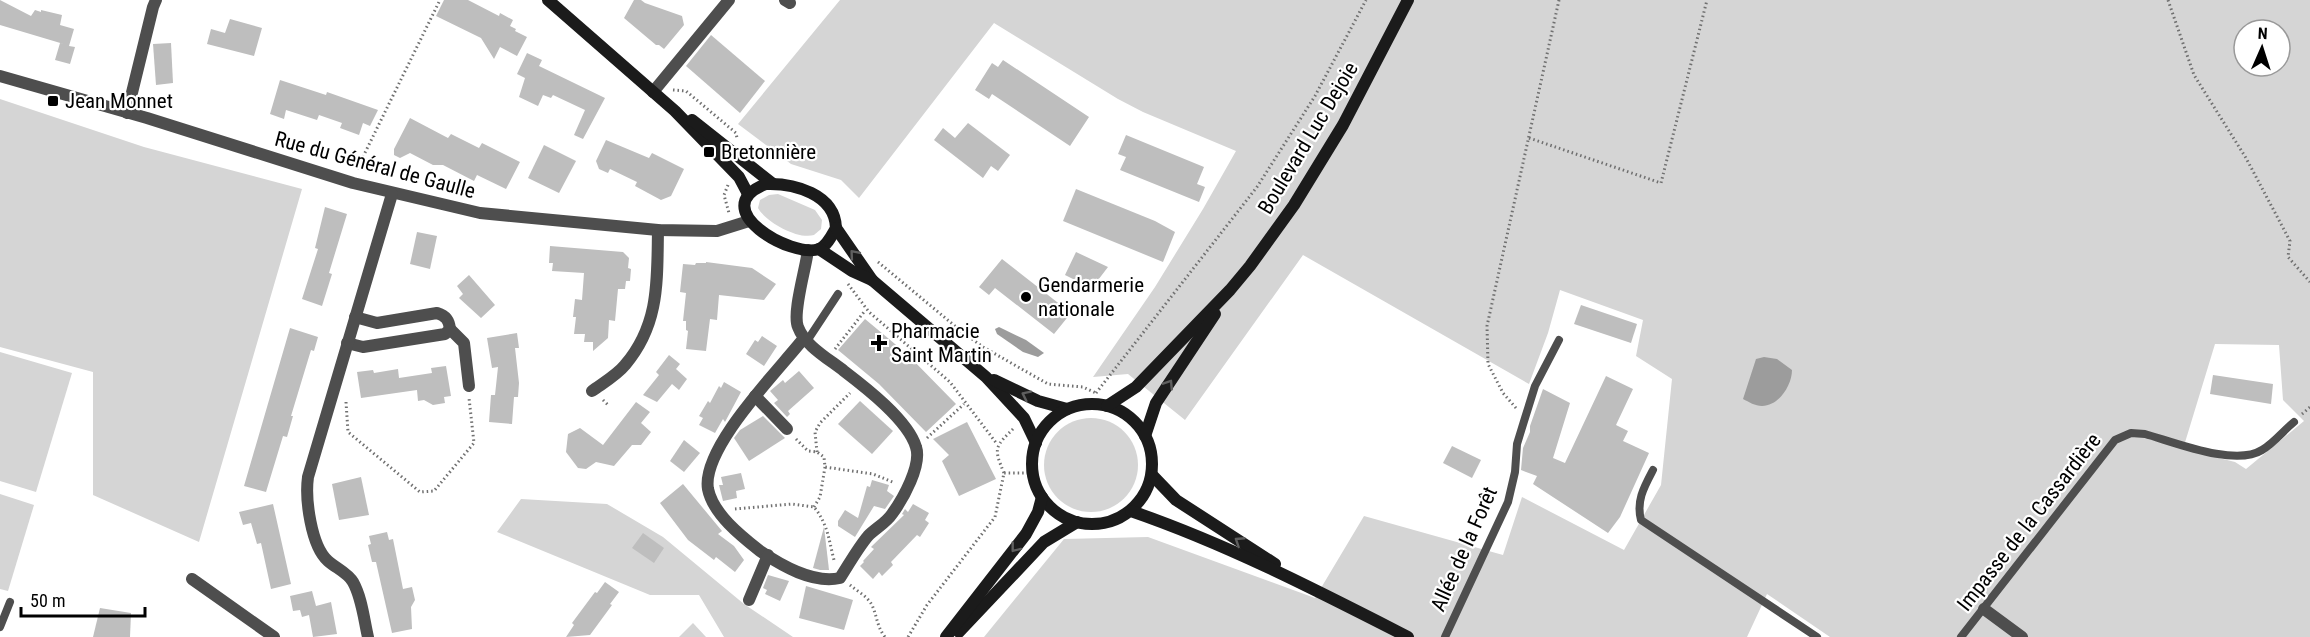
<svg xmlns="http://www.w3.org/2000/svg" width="2310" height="637" viewBox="0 0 2310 637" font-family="'Roboto Condensed',sans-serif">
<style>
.green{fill:#d5d5d5;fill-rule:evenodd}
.water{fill:#9c9c9c}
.building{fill:#bebebe}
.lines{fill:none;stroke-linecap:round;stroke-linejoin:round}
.path{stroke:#707070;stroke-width:3;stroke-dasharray:1.5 3;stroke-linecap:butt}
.lane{stroke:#4e4e4e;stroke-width:8}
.street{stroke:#4e4e4e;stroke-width:12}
.secondary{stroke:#1b1b1b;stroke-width:12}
.oneway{stroke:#5f5f5f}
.poi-dot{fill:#000;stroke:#fff;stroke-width:2}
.labels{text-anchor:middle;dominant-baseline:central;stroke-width:4.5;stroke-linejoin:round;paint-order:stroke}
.poi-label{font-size:21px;fill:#000;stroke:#fff;text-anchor:start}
.street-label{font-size:21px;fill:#000;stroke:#fff}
</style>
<rect width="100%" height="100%" fill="#fff"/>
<g class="green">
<path d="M840 0H2310V637H1830L1767 594 1747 637H984L1064 539 1148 537 1315 598 1364 516 1503 555 1522 497 1624 550 1661 485 1672 379 1636 356 1643 320 1560 290 1548 333 1529 384 1303 255 1185 420 1128 374 1093 377 1155 287 1203 209 1236 151 1143 112 1118 99 994 23 859 198 841 180 791 164 738 124ZM2244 30H2280V66H2244ZM2215 344 2279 345 2283 400 2304 421 2246 469 2235 462 2183 449Z"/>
<path d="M0 99 144 147 302 189 199 542 93 495V372L0 347Z"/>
<path d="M778 194 815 210 822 220 821 229C820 230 815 234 814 235 797 240 765 221 758 208L760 200 769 195Z"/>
<path d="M0 352 72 373 36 492 0 481Z"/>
<circle cx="1091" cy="465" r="47"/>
<path d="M0 494 34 505 8 591 0 589Z"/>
<path d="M521 499 607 504 663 537 744 604 793 637H724L699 595H650L497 532Z"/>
<path d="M693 623 706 637H679Z"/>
</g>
<g class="water">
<path d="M999 327 1026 340 1044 353 1038 357 1023 352 997 334 995 329Z"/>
<path d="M1764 357 1777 359 1792 370C1792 385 1779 406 1762 406 1755 406 1749 402 1743 399L1756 359Z"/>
</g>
<g class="building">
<path d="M0 0 31 16 35 10 41 12V10L62 15 60 25 74 29 69 46 75 47 70 64 55 60 60 43 67 45 0 25Z"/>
<path d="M444 0H468L499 16 500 13 513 20 510 26 516 29 515 31 527 37 517 56 500 47 494 59 481 38 436 16Z"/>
<path d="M634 0H641L645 3 682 16 684 25 664 49 659 45H656L624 18Z"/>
<path d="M230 19 262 28 254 56 207 44 211 29 225 33Z"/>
<path d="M711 35 765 81 740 113 686 66Z"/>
<path d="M171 43 173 83 156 85 153 44Z"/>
<path d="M527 53 542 60 539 66 605 98 583 139 574 135 585 110 553 95 551 98 543 95 538 106 519 97 525 78 517 74Z"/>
<path d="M1003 60 1089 117 1070 146 992 94 989 99 975 90 992 63 998 67Z"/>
<path d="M280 80 326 95 327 92 378 110 370 126 363 123 359 135 340 128 342 123 319 115 317 120 286 110 284 119 270 114Z"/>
<path d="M410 118 448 138 451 134 479 148 482 143 520 162 506 189 477 175 474 181 443 165H433L410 153 400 158 394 155V149Z"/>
<path d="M968 123 1010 155 998 171 991 166 983 178 934 140 943 128 955 138Z"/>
<path d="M1126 135 1204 167 1197 184 1205 187 1199 202 1120 170 1126 157 1118 154Z"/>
<path d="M606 140 649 158 652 153 684 169 671 196 661 200 635 186 637 182 610 169 608 173 599 169 596 161Z"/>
<path d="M544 145 576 161 559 193 528 178Z"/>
<path d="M1076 189 1155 221 1175 232 1163 262 1063 221Z"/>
<path d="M325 207 347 214 329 273 332 274 322 306 302 299 318 249 315 248Z"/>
<path d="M417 232 437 236 430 269 410 264Z"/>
<path d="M550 246 623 252 629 258 628 268 631 269 630 281H626L625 289H618L615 321 609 320 608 338 593 351V342H584L585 334H574L576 317H573L575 299 582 300 584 273 552 271 553 263H549Z"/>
<path d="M1076 252 1108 267 1095 284 1085 279 1083 284 1065 275Z"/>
<path d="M1002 259 1071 313 1054 334 995 288 989 295 979 287Z"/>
<path d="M706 262 752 268 776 284 764 300 719 295 717 320 710 319 706 351 686 349 688 331 686 330V321H683L686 293 680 292 683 264 695 265 696 263H706Z"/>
<path d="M469 275 495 305 481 318 459 298 463 294 457 286Z"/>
<path d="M1581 305 1637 324 1631 343 1574 324Z"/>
<path d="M865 319 907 354 956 404 926 432 879 384 838 350Z"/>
<path d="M290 328 318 337 314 351 311 350 291 416H293L287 437 283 436 266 492 244 486Z"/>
<path d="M517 333 519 348H515L519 383 518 397H514L512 424 489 422 491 395H495L498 367 492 368 487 338Z"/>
<path d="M762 336 777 346 764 366 746 354 755 340 758 342Z"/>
<path d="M669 355 680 364 676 369 687 379 679 390 672 384 657 402 643 395 659 375 656 372Z"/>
<path d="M446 366 451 396 444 397 445 403 433 405 424 400 418 401 417 390 361 398 357 372 373 370 374 373 398 369 399 378 432 373 431 368Z"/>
<path d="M799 371 814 388 788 411 790 414 787 417 774 403 778 400 770 391 783 380 785 383Z"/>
<path d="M2213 375 2273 384 2271 404 2210 394Z"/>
<path d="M1606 376 1633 389 1616 425 1628 431 1623 441 1649 453 1620 517 1608 533 1533 484 1537 476 1521 470 1523 448 1530 432V426L1543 389 1570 403 1553 458 1565 463Z"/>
<path d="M724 382 741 392 725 422 723 419 715 433 699 425 703 418 699 416 708 401 710 403 719 386 721 388Z"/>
<path d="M860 401 893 431 872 454 838 424Z"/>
<path d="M636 402 650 412 641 423 651 432 641 445H632L614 466 596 462 586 469 578 468 566 452 568 434 580 428 603 445Z"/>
<path d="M763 416 785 438 749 461 734 438 740 430Z"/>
<path d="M967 422 996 479 959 496 942 461 949 455 933 439Z"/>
<path d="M684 440 700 453 684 472 670 461Z"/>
<path d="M1452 446 1481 460 1472 478 1443 463Z"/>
<path d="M741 473 745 489 736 491 737 498 723 501 719 485H723L721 477Z"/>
<path d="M361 477 369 515 339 520 332 484Z"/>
<path d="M872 480 889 485 887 491 894 496 885 509 874 506 855 537 838 526V521L845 510 858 518 867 486 870 487Z"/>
<path d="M683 484 722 531 718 534 734 546 744 560 735 572 716 557 714 560 688 540 660 503Z"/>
<path d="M273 504 291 584 271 589 261 543 257 544 251 523 243 525 239 512Z"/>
<path d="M913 504 929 513 925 520 929 523 920 537 917 535 891 562 893 565 882 576 879 572 873 579 860 566 864 562 863 561 874 549 871 547 904 515 902 514 905 509 908 512Z"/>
<path d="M824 527 829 570H820L813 568Z"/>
<path d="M387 532 389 540 393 539 403 589 412 587 415 600 411 607 412 629 392 633 376 562H372L368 545 371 544 369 536Z"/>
<path d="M643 533 664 548 654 563 632 548Z"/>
<path d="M768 575 789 581 780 601 765 594 767 590 763 588Z"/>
<path d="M605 582 619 592 610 604 612 605 590 635 566 637 574 625 572 623 595 592 597 593Z"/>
<path d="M806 586 853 600 844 630 799 618Z"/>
<path d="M312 591 316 606 331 602 337 634 313 637 309 615 302 617 300 610 293 611 290 596Z"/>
<path d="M100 608 131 613 130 637H93Z"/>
</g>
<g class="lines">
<g class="path">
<path d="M2168 0 2194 75 2246 158 2290 241 2288 257 2310 282"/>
<path d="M673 90 686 91 736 133 737 138"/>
<path d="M1529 138 1661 183 1707 0"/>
<path d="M357 169 440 0"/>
<path d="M728 185 724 195 729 213"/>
<path d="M878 262 961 331 983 347 1048 384 1083 387 1096 393"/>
<path d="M848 284 869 312 950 382 997 444"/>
<path d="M835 349 864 312"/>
<path d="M1096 393 1257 187 1315 96 1366 0"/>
<path d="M603 400 608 405"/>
<path d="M346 402 348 432 420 492 434 491 474 443 469 398"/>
<path d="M1516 408 1503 393 1488 364 1487 326 1559 0"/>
<path d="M2302 414 2310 407"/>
<path d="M927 438 964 404"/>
<path d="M796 439 808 451 817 452 824 457 825 467 873 474 895 483"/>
<path d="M817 452 815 432 820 423 850 393"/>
<path d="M1004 473C993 447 995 447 1015 427"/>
<path d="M814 507 820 497 825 467"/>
<path d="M735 509 792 504 814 507C828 524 829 541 834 560"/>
<path d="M850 585C857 591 867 596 872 605 877 616 877 627 885 637"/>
<path d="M908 637 927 605 995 517 1004 473H1033"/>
</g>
<g class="lane">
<path d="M807 341 838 294"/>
<path d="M1653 470C1644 487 1636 501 1641 520L1817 637"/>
<path d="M0 627 10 602"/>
<path d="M1445 637 1508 502 1515 472 1517 444 1525 418 1535 386 1559 340"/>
<path d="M1961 637 2115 440 2131 433 2145 434C2174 442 2235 467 2262 450 2274 443 2284 430 2294 422"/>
</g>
<g class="street">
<path d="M785 0 790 3"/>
<path d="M0 76 147 118 353 183 480 213 658 230 717 231 749 221"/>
<path d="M653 92 729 0"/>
<path d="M127 113 153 7 156 0"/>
<path d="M450 329 464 343 469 386"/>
<path d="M804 338C779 370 701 448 708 489 713 514 741 536 760 551 782 566 813 584 840 578 849 564 858 548 868 536 876 528 886 523 892 514 903 499 922 465 916 447 908 420 865 387 844 371 829 359 805 346 798 327 792 313 806 268 808 250"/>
<path d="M347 343 363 347 445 334 450 329C449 320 446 316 437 313L377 323 355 317"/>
<path d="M592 391C603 383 617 375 625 365 660 324 657 280 658 230"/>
<path d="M755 396 787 429"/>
<path d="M192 579 274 637"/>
<path d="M749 600 768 555"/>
<path d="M1984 609 2022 637"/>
<path d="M368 637C364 620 362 598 353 582 348 573 336 568 328 561 311 546 305 499 308 477L392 194"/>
</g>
<g class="secondary">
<path d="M548 0 675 111 739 177 748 194"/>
<path d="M692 120 773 184"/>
<path d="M766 184C794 183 835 194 836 228 832 235 827 246 819 249 792 259 704 208 766 184Z"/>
<path d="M836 228 872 280"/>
<path d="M819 249 852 271 872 280 986 377 1024 418 1036 443"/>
<path d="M994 380 1038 401 1067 409"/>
<circle cx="1092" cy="464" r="60"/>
<path d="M1107 406 1136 387 1230 290 1250 266 1294 205 1343 125 1408 0"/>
<path d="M1145 436 1156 403 1215 314"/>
<path d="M1152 475 1176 500 1275 564"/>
<path d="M1131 511C1227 544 1318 591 1408 637"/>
<path d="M959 632 1044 542 1077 522"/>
<path d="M946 637 1026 534 1038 512 1042 497"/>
</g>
</g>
<defs><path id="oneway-chevron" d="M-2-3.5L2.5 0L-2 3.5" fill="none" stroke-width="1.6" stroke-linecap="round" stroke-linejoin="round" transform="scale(1.5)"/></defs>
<g class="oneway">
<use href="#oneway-chevron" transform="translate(854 254) rotate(-130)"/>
<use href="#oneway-chevron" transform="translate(1169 384) rotate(-57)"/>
<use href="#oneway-chevron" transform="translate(1026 395) rotate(-154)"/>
<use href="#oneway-chevron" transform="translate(1239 541) rotate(-147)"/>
<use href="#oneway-chevron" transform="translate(1015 548) rotate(128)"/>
</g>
<g class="poi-dot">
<rect x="47" y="95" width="12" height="12" rx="3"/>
<rect x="703" y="146" width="12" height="12" rx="3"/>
<circle cx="1026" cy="297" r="6"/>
<path d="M876 334h6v6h6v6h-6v6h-6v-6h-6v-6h6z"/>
</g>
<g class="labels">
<g class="poi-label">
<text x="65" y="101">Jean Monnet</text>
<text x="721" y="152">Bretonnière</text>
<text x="1038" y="285">Gendarmerie<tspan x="1038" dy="24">nationale</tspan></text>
<text x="891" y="331">Pharmacie<tspan x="891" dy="24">Saint Martin</tspan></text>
</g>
<g class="street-label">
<text transform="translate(1308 138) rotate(-59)">Boulevard Luc Dejoie</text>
<text transform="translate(375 165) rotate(15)">Rue du Général de Gaulle</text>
<text transform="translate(2029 522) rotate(-52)">Impasse de la Cassardière</text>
<text transform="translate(1464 549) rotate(-66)">Allée de la Forêt</text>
</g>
</g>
<g transform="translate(2262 48) rotate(3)"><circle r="28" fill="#ffffff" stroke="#999999" stroke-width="1.5"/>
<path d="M0-4.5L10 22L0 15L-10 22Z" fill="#000000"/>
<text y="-9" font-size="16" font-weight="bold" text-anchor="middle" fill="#000000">N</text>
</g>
<path d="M21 607v9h124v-9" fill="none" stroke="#000000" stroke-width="3"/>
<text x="30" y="607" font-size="18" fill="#000000" stroke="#ffffff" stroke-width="4.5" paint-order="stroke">50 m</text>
</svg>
